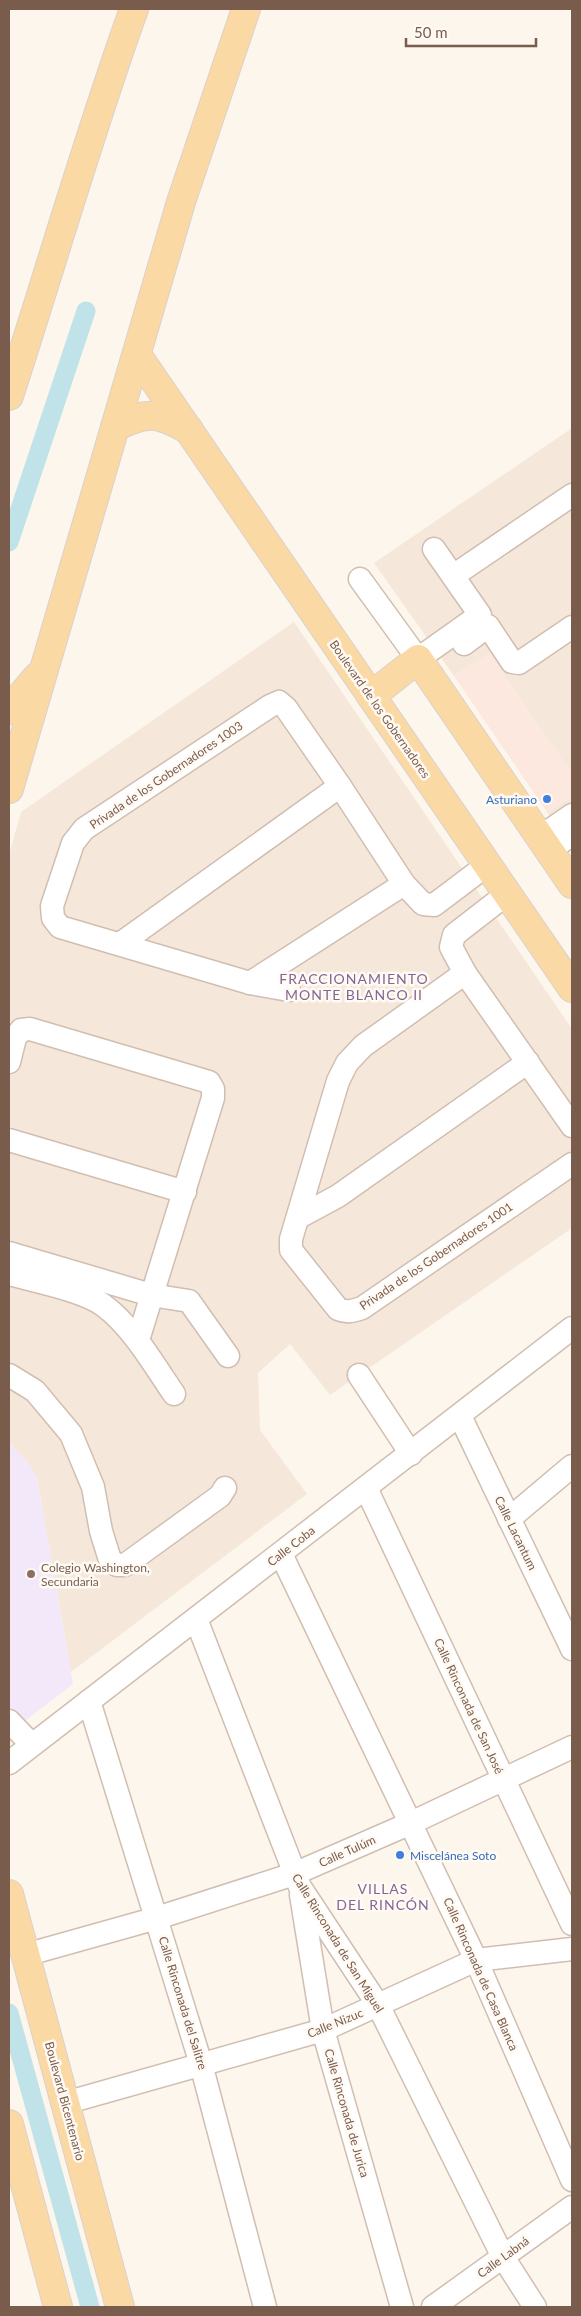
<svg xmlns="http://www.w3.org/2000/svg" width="581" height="2316" viewBox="0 0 581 2316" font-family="Lato,sans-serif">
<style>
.residential{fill:#f5e8da}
.commercial{fill:#fde8e0}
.education{fill:#f3e8fa}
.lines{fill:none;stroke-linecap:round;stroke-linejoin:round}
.canal{stroke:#bfe3e8;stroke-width:19}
.minor-casing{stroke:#d1beb0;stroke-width:25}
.major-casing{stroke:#dad1cd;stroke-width:30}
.minor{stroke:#fff;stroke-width:22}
.major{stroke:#fbd9a5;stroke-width:28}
.shop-dot{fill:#3f7fe0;stroke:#fffaf3;stroke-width:2}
.education-dot{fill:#8d6e63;stroke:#fffaf3;stroke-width:2}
.labels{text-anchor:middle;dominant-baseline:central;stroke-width:5;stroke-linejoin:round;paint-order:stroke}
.street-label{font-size:12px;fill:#7a5c4d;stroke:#fffaf3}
.shop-label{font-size:12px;fill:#366cbe;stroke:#fffaf3;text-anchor:end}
.education-label{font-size:12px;fill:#785e54;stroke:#fffaf3;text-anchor:start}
.neighbourhood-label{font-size:14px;letter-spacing:1px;fill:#846695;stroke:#fffaf3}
</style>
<rect width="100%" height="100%" fill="#fdf6ec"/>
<g class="residential">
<path d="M572 428V774L489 654 454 676 374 563Z"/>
<path d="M294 622 572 1029V1228L330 1395 290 1344 258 1373 260 1430 307 1494 71 1672 37 1477 26 1460 9 1442V855L21 812Z"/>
<path d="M572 796V849L547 812Z"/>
</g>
<path class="commercial" d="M489 654 572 774V796L547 812 454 676Z"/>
<path class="education" d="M9 1442 26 1460 37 1477 73 1684 9 1733Z"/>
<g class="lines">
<g class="canal">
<path d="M9 542 86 311"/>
<path d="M9 2013 90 2307"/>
</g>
<defs>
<g id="minor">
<path d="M453 576 572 495"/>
<path d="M360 579 418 659 480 615 434 549"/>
<path d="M464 644 488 626 512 662 519 663 572 627"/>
<path d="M540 837 572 815"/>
<path d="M549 850 572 835"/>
<path d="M507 894 454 935 451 947 465 973 572 1126"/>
<path d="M120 944 340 786"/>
<path d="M465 973 363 1046 347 1063 338 1081 291 1239V1250L338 1309C347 1313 353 1311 362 1308L572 1164"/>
<path d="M250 983 404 884"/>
<path d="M289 990 250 983 60 927 53 918 52 906 73 843 84 829 270 706 279 702 286 708 340 786 404 884 423 904 434 905 487 865"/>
<path d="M9 1062 15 1038 21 1030 30 1029 209 1082 213 1089V1098L138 1340"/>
<path d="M9 1140 185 1192"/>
<path d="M299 1217 338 1196 528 1062"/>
<path d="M9 1253 151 1295 189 1301 228 1356"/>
<path d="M9 1274C34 1281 82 1290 103 1305 132 1326 154 1365 174 1394"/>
<path d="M9 1375 35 1391 71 1434 93 1487 101 1531 110 1560 117 1565H125L220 1496 225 1488"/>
<path d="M359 1375 411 1454"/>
<path d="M460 1416 572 1649"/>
<path d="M366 1488 572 1924"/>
<path d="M509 1519 572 1466"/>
<path d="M281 1554 476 1960 572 2180"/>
<path d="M196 1619 300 1887 378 2005 503 2257 535 2307"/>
<path d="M89 1701 201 2064 265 2307"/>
<path d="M9 1721 32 1745"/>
<path d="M9 1763 572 1328"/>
<path d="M301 1895 323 2030 402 2307"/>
<path d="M25 1955 157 1918 294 1874 411 1823 572 1747"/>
<path d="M65 2103 323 2030 476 1960 572 1949"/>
<path d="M433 2307 572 2207"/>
</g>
<g id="major">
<path d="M137 355 572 988"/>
<path d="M9 396C51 267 88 137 134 9"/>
<path d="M115 427C148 411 157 412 189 430"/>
<path d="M371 696 418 659 572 884"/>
<path d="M9 710 37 677"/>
<path d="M9 789 181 202 246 9"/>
<path d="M9 1894 120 2307"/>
<path d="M9 2124 58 2307"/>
</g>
</defs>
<use href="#minor" class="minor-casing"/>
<use href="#major" class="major-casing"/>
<use href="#minor" class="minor"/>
<use href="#major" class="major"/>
</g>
<g class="shop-dot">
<circle cx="547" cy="799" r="5"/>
<circle cx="400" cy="1855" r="5"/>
</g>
<circle class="education-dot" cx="31" cy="1574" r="5"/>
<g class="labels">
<g class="street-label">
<text transform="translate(380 709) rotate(55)">Boulevard de los Gobernadores</text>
<text transform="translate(166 775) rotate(-34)">Privada de los Gobernadores 1003</text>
<text transform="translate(436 1256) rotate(-34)">Privada de los Gobernadores 1001</text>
<text transform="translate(516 1533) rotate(64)">Calle Lacantum</text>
<text transform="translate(291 1546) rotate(-38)">Calle Coba</text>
<text transform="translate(469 1706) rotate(65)">Calle Rinconada de San José</text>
<text transform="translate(347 1851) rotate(-24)">Calle Tulúm</text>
<text transform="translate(338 1943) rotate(58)">Calle Rinconada de San Miguel</text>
<text transform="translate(481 1974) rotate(66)">Calle Rinconada de Casa Blanca</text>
<text transform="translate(183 2003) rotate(73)">Calle Rinconada del Salitre</text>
<text transform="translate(335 2023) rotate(-22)">Calle Nizuc</text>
<text transform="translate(65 2101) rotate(75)">Boulevard Bicentenario</text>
<text transform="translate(347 2113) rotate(74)">Calle Rinconada de Jurica</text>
<text transform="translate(503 2257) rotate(-36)">Calle Labná</text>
</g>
<g class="shop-label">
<text x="537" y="799">Asturiano</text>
<text x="410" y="1855" text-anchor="start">Miscelánea Soto</text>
</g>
<g class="education-label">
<text x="41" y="1567">Colegio Washington,<tspan x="41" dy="14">Secundaria</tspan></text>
</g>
<g class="neighbourhood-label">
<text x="354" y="978">FRACCIONAMIENTO<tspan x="354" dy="16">MONTE BLANCO II</tspan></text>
<text x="383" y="1888">VILLAS<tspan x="383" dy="16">DEL RINCÓN</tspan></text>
</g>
</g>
<rect width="581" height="2316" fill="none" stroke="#7a5c4d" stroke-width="20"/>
<path d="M406 38v8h130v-8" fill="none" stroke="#7a5c4d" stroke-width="2.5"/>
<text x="414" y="38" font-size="15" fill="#7a5c4d" stroke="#fffaf3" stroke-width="4" paint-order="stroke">50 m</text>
</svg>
